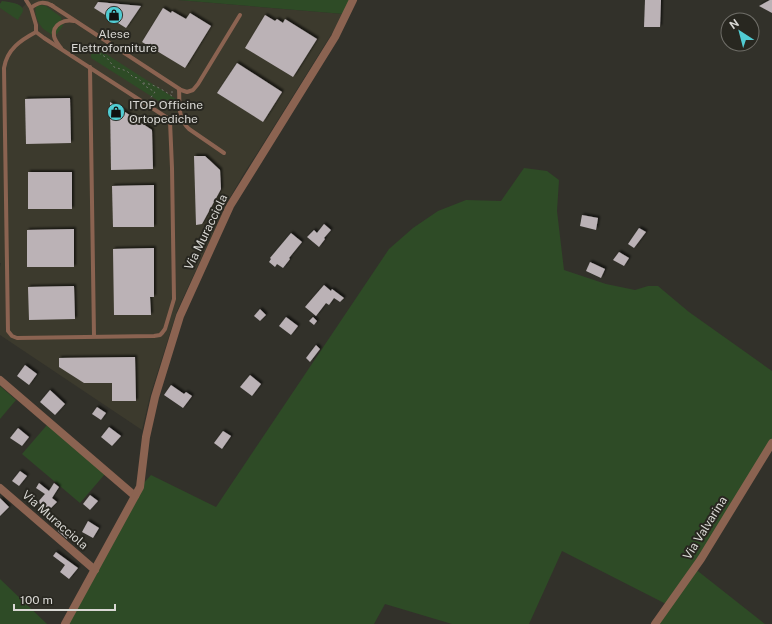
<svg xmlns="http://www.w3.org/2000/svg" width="772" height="624" viewBox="0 0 772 624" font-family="'Public Sans',sans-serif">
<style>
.built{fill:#3c3a2d}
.green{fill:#2e4b26}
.building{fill:#bbb2b6;filter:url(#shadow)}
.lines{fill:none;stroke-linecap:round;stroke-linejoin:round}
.path{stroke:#74736d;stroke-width:1;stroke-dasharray:2 3;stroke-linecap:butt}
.service{stroke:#8b6351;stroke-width:4}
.minor{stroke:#8b6351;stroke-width:8}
.labels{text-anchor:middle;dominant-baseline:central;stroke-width:4;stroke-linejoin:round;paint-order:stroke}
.poi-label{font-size:12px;fill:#d9d8d4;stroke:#282720}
.street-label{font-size:12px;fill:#d9d8d4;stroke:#282720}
</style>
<defs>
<filter id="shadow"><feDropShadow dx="2" dy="-2" stdDeviation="1" flood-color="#0009"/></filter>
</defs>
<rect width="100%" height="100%" fill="#32312a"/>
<path class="built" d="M30 0H178L344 14 261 147 243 175 228 201 177 311 150 396 142 430 0 335V267L1 263H0V4L2 1 17 4 22 8Z"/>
<g class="green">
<path d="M178 0H350L344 14Z"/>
<path d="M2 1C7 2 23 3 23 10 23 13 19 17 18 20L0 8V4Z"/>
<path d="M41 5 46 6 61 17 63 26 57 34 52 35C49 32 43 30 41 26 37 21 34 12 36 6Z"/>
<path d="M92 45 176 99V112L91 58Z"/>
<path d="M524 168 547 171 559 180 557 211 564 270 606 284 635 290 648 286H658L689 312 772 371V443L694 568 765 624H655L668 605 562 551 529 624H452L385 604 374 624H65L140 487 151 475 216 507 389 249 413 228 438 211 466 200 501 201Z"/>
<path d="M0 386 16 400 0 419Z"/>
<path d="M47 425 105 474 80 503 22 454Z"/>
<path d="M0 579 47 624H0Z"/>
</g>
<g class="building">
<path d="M645 0H661L660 27H644Z"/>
<path d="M770 0H772V13L759 6Z"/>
<path d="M98 2 141 6 126 28 94 8Z"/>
<path d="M163 8 171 13 172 11 186 19 190 13 211 26 185 68 142 42Z"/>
<path d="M265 15 275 21 277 19 283 23 285 19 317 39 293 77 245 48Z"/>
<path d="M237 63 282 92 263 122 217 93Z"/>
<path d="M70 98 71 143 26 144 25 99Z"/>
<path d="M110 102 152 130 153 169 111 170Z"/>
<path d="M194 156H205L220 170 221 189 202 224 196 225Z"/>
<rect x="28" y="172" width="44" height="37"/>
<path d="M154 185V227H113L112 186Z"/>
<path d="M582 215 598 218 596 230 580 226Z"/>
<path d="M324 224 331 230 324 238 325 239 319 247 307 237 314 230 317 233Z"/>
<path d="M639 228 646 232 634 248 628 244Z"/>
<path d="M74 229V267H27V230Z"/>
<path d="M291 233 302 242 289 258 290 259 283 268 277 264 275 267 269 262 271 259 270 258Z"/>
<path d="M154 248V297H150L151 315H114L113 249Z"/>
<path d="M619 252 629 258 624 266 613 260Z"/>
<path d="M590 262 605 269 601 278 586 271Z"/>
<path d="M324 285 331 291 332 289 344 298 340 302 334 298 329 305 326 303 316 316 305 307Z"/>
<path d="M74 286 75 319 29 320 28 287Z"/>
<path d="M260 309 266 315 260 321 254 316Z"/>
<path d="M286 317 298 326 291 335 279 326Z"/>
<path d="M313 317 317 321 314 325 309 321Z"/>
<path d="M316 345 320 349 310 362 306 358Z"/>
<path d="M135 357 136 401H112V383H84L59 367V358Z"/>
<path d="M25 365 37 374 29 385 17 376Z"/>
<path d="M250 375 261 384 252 396 240 387Z"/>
<path d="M171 385 184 394 186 392 192 396 183 408 164 395Z"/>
<path d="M50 390 65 404 55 415 40 402Z"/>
<path d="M97 407 106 413 101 420 92 414Z"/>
<path d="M109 427 121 436 112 446 101 437Z"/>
<path d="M18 428 29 437 22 446 10 438Z"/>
<path d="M223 431 231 436 222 449 214 443Z"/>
<path d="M20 471 27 476 19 486 12 481Z"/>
<path d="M39 483 49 491 54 483 59 487 52 498 57 502 48 511 38 502 45 494 36 488Z"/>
<path d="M90 495 98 501 90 510 83 504Z"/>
<path d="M0 498 9 507 0 516Z"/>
<path d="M88 521 99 528 93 538 82 532Z"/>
<path d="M61 527 71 534 67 539 58 531Z"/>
<path d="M56 552 78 568 69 579 60 572 65 565 53 556Z"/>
</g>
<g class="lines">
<g class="path">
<path d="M99 53 107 58 114 67 127 71 133 77 138 78 145 86 155 92 149 100"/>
<path d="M143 83C154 84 163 90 172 96V91"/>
</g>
<g class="service">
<path d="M26 0 31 8"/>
<path d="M51 5 181 90 187 92 193 90 198 84 240 15"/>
<path d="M36 32C21 40 7 49 4 68L8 331 12 336 17 338 154 336 160 335 162 333 165 329 174 299 172 168 170 121 166 117 44 38 36 32V25L31 8C38 2 44 1 53 6"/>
<path d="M61 48C58 44 55 41 54 36 52 24 65 19 74 21"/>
<path d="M90 67 94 336"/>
<path d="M179 89C180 103 177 118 189 129L224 153"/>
</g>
<g class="minor">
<path d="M0 380 135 496"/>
<path d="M0 488 95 570"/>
<path d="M65 624 140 487 146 437 155 397 180 316 230 206 335 37 353 0"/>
<path d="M655 624 701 559 772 443"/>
</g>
</g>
<defs>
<symbol id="shop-disc" viewBox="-11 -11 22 22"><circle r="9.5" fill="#51ccd3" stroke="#282720"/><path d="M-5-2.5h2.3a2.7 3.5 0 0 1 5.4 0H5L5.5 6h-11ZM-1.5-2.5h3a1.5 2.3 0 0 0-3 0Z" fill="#111"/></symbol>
</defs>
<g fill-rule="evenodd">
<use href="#shop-disc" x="104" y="5" width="20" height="20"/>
<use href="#shop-disc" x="106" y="102" width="20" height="20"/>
</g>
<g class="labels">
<g class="poi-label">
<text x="114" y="34">Alese<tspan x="114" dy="14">Elettroforniture</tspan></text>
<text x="129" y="105" text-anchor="start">ITOP Officine<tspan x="129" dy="14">Ortopediche</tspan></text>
</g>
<g class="street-label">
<text transform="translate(206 232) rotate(-64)">Via Muracciola</text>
<text transform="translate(55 520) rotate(41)">Via Muracciola</text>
<text transform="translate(705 528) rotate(-58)">Via Valvarina</text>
</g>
</g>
<g transform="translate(740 32) rotate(324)"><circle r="19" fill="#282720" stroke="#6f6e68"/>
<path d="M0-3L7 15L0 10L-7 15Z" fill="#51ccd3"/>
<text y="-6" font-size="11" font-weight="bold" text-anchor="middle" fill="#d9d8d4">N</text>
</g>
<path d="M14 604v6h101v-6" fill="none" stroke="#d9d8d4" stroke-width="2"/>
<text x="20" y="604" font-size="12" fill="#d9d8d4" stroke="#282720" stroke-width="3" paint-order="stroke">100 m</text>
</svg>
